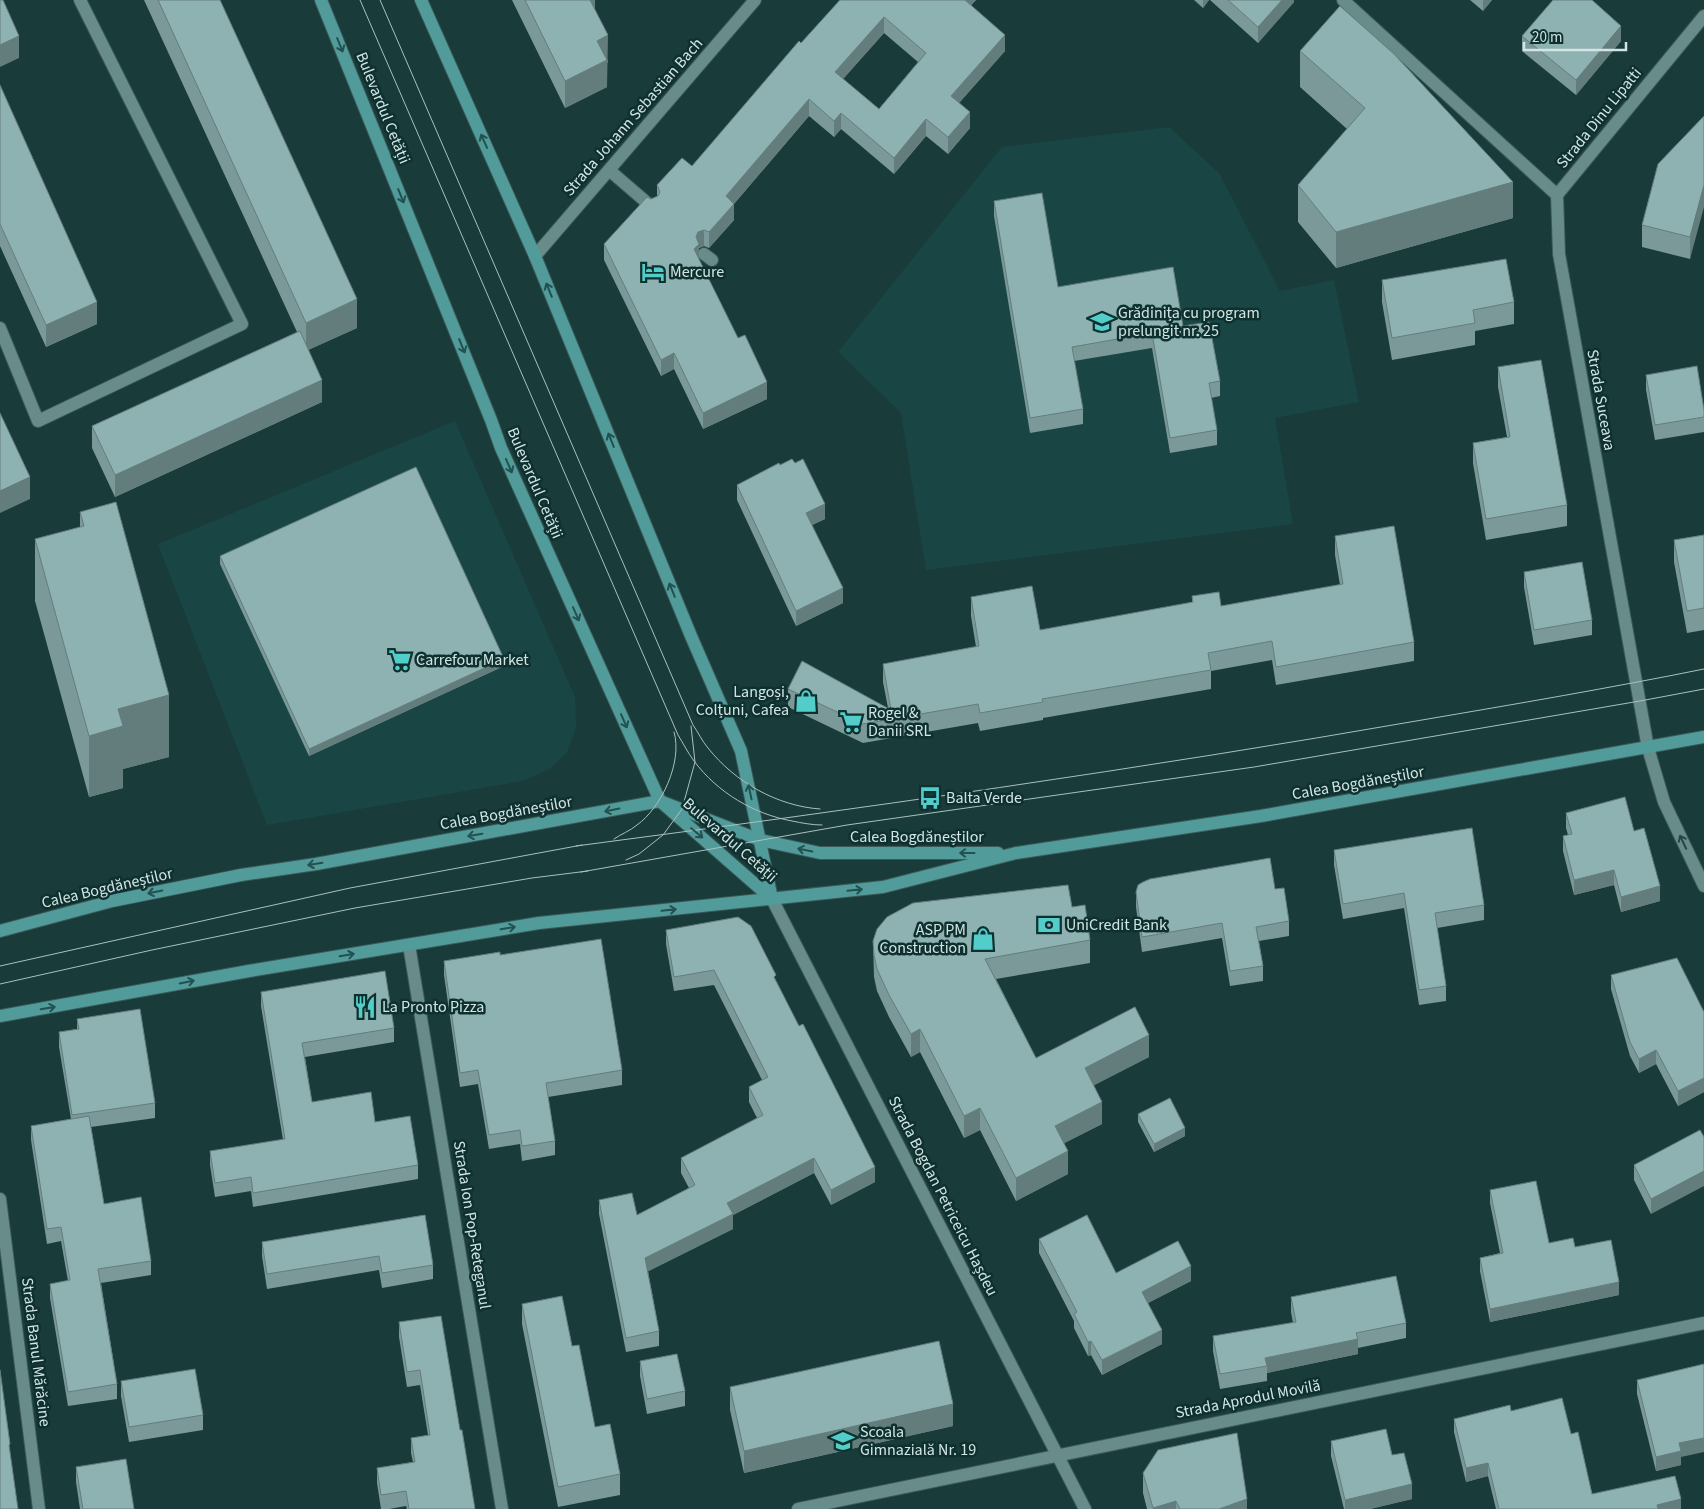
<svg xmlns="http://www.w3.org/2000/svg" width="1704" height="1509" viewBox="0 0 1704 1509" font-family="'Source Sans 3',sans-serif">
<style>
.built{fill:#194645}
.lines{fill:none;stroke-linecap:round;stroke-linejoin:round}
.minor-casing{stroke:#3b5958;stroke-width:14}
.major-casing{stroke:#3b5958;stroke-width:14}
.minor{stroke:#688c8a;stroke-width:12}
.major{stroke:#519c9a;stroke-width:12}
.tram{stroke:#aac0bf;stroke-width:1}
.wall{fill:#7a9998;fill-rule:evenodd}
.shaded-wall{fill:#637d7c}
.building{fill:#8eb2b1;stroke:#637d7c;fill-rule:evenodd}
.oneway{stroke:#225150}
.oneway2{stroke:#244846}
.labels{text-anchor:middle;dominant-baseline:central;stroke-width:5;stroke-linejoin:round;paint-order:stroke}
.street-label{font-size:16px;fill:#d2e5e4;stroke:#0e3130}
.poi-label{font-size:16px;fill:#d2e5e4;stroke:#0e3130;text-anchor:start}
</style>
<rect width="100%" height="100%" fill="#193b3a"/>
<g class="built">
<path d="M1169 127 1219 173 1280 291 1334 280 1359 402 1275 418 1293 524 926 570 901 413 838 352 1002 147Z"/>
<path d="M455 421 575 697 576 728 567 752 550 769 523 781 267 825 158 544Z"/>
</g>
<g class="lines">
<defs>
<g id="minor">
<path d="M1343 0 1557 195 1559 254 1648 748 1664 802 1704 886"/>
<path d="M609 170 652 207"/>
<path d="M1557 195 1704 16"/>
<path d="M704 254 712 260"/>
<path d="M535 256 755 0"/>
<path d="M0 328 38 421 242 324 80 0"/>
<path d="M772 899 1085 1509"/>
<path d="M409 945 502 1509"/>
<path d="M0 1199 39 1509"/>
<path d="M798 1509 1704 1323"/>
</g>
<g id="major">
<path d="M321 0 491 420 501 448 660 801 772 899"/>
<path d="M421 0 535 256 691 636 741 751 772 899"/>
<path d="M0 931 112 901 241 875 316 864 660 801 760 840 820 853H998"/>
<path d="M0 1016 249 971 539 923 883 887 1016 853 1261 816 1704 737"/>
</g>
</defs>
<use href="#minor" class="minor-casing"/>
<use href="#major" class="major-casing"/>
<use href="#minor" class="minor"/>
<use href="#major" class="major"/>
<g class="tram">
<path d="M360 0 678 735C683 743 688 753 694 761 718 793 754 814 792 821 802 823 812 825 822 825"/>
<path d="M380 0 693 725C698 732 702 741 708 748 735 782 777 806 820 809"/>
<path d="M614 839C621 834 630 831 637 825 661 808 683 762 674 732"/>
<path d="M576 846C859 809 1141 769 1422 720 1516 704 1610 688 1704 669"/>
<path d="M626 860 639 854 663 835 682 809 695 762 691 726"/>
<path d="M581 872 847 825 1254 767 1640 701 1704 689"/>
<path d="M0 966 350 888 582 845"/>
<path d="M0 984 152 950 355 908 532 878 588 871"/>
</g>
</g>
<g class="wall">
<path d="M144 0H220L357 328 308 350 322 402 115 497 92 448V426L297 332Z"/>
<path d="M512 0H595V10L608 62 607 63V87L565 108Z"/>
<path d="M840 0H976L971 5 1005 51 959 103 970 128 948 154 926 136 894 174 841 129 834 137 809 116 734 204V220L709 248 704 246 699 248V259L767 399 703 429 674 369 661 376 604 260V244L651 199 657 196V185L692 166ZM884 33 918 62 879 109 843 79Z"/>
<path d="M1194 0H1209L1203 8Z"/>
<path d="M1210 0H1294V2L1258 43Z"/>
<path d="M1470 0H1492L1483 11Z"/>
<path d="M1522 36 1621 41 1576 95 1522 51Z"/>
<path d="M1300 51 1513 218 1336 268 1298 222V185L1347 129 1300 87Z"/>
<path d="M0 85 97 324 46 347 0 246Z"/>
<path d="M1704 116 1690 259 1642 247V225Z"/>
<path d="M994 201 1058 287 1183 326 1220 381V396L1211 398 1217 430V445L1170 453 1152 348 1074 361 1083 409V424L1030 433 994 216Z"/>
<path d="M1382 280 1514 302V324L1475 331V345L1392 360 1382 302Z"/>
<path d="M1498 367 1567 505V526L1486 540 1473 463V443L1507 437 1498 387Z"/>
<path d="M1646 375 1704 410V432L1655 440 1646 390Z"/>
<path d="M780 465 825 519 812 525 843 603 796 626 737 500V485Z"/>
<path d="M80 512 169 757 123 769V788L89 797 35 601V539L80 527Z"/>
<path d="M1704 535V630L1687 633 1674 562V540Z"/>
<path d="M1335 536 1414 642V661L1276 685 1272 660 1211 671V689L1043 718V720L980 731 978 723 863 743 788 707V689L888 708 883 682V664L976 647 971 616V597L1040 630 1192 603V596L1221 606 1340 585 1335 555Z"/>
<path d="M220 556 504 666 309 756 220 564Z"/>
<path d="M1524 572 1592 620V635L1534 645 1524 587Z"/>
<path d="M1566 813 1634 831 1660 901 1621 912 1614 885 1574 895 1563 851V836L1568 835 1566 828Z"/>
<path d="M1334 850 1484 905V920L1437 928 1446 986V1001L1419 1005 1404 908 1343 919 1334 865Z"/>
<path d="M1275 889 1289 921V936L1259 941 1263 966V981L1230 986 1222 938 1142 952 1136 907V892Z"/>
<path d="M1072 907 1090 940V963L996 979 1036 1058 1149 1057 1094 1085 1102 1124 1064 1143 1068 1174 1016 1201 980 1130 964 1138 920 1052 911 1057 889 1017 877 991 874 977 873 941Z"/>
<path d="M666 930 776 981 875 1182 831 1205 814 1173 733 1215V1229L648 1271 659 1331V1346L626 1352 599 1214V1200L637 1215 689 1188 681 1173V1158L757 1118 749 1102V1087L762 1080 714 985 674 991 666 944Z"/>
<path d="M500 955 622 1070V1085L548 1097 555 1141V1155L522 1161 520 1144 489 1149 478 1084 460 1087 444 975V961Z"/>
<path d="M1611 975 1704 1012V1092L1678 1106 1656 1064 1639 1073 1630 1056 1611 989Z"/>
<path d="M261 992 394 1028V1042L305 1057 312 1102 375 1122 418 1165V1179L253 1207 251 1191 215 1197 210 1165V1151L283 1140 261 1006Z"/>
<path d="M77 1019 155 1103V1118L91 1127 104 1204 151 1261V1275L101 1283 117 1384V1399L68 1406 50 1298V1284L68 1281 61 1241 47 1244 31 1140V1126L71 1119 59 1047V1032L77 1029Z"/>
<path d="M1138 1114 1185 1136 1154 1152 1138 1122Z"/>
<path d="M1704 1137 1651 1214 1634 1180V1165Z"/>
<path d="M1490 1190 1549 1243 1575 1247 1619 1295 1490 1322 1480 1271V1258L1500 1253 1490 1203Z"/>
<path d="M425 1215 433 1265V1279L382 1288 379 1270 267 1289 262 1256V1242Z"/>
<path d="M1039 1239 1116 1273 1191 1281 1148 1303 1162 1344 1102 1375 1091 1355 1088 1356 1074 1328V1321L1039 1253Z"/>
<path d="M1291 1297 1406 1323V1338L1358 1348V1354L1267 1373V1381L1220 1389 1213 1351V1336L1293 1323 1291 1312Z"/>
<path d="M522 1304 572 1346 595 1427 620 1474V1495L558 1507 522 1324Z"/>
<path d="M399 1322 460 1430 475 1509H407L406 1506 389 1509H381L377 1483V1468L413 1462 411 1453V1438L428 1435 420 1385 407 1387 399 1337Z"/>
<path d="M640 1361 685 1391V1406L647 1414 640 1376Z"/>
<path d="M1637 1380 1681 1457V1465L1656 1471 1637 1394Z"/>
<path d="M121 1381 203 1415V1430L129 1442 121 1396Z"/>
<path d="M730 1387 953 1426 744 1473 730 1410Z"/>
<path d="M1511 1411 1571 1434 1592 1494 1681 1509H1496L1488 1476 1466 1482 1454 1432V1419Z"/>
<path d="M1331 1441 1392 1455 1412 1499 1370 1509H1344L1331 1456Z"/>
<path d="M76 1467 134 1509H80L76 1482Z"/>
<path d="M1143 1473 1247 1509H1147L1143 1493Z"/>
</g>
<g class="shaded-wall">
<path d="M590 0H595V24Z"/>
<path d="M963 0H976L963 14Z"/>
<path d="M1203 0H1209L1203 8Z"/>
<path d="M1282 0H1294V2L1258 43V27Z"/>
<path d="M1483 0H1492L1483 11Z"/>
<path d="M884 17V33L835 88V72Z"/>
<path d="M1621 26V41L1576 95V80Z"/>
<path d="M608 35 607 87 565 108V81L597 41Z"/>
<path d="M1005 35V51L951 112V96Z"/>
<path d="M19 36V58L0 67V45Z"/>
<path d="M809 99V116L726 213V196Z"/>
<path d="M970 112V128L948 154V137Z"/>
<path d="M841 113V129L834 137V121Z"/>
<path d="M926 119V136L894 174V158Z"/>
<path d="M1513 182V218L1336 268V232Z"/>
<path d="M1704 185V207L1690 259V237Z"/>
<path d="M734 204V220L709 248V232Z"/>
<path d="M704 230V246L699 248V260L694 249 696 237 698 232Z"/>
<path d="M357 299V328L306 351V323Z"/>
<path d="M97 302V324L46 347V325Z"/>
<path d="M674 353V369L661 376V360Z"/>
<path d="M322 380V402L115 497V475Z"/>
<path d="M767 382V399L703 429V413Z"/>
<path d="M30 477V499L0 513V491Z"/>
<path d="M825 504V519L806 528V513Z"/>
<path d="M843 588V603L796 626V611Z"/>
<path d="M504 659V666L309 756V749Z"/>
<path d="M169 695V757L123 769V788L89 797V736L118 709Z"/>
<path d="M1614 870V885L1574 895V880Z"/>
<path d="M1660 886V901L1621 912V897Z"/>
<path d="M920 1029V1052L911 1057V1034Z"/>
<path d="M1149 1035V1057L1085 1090V1068Z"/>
<path d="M1656 1050V1064L1639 1073V1059Z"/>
<path d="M1704 1078V1092L1678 1106V1091Z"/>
<path d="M1102 1102V1124L1055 1148V1126Z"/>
<path d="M980 1108V1130L964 1138V1116Z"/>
<path d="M1185 1128V1136L1154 1152V1144Z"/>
<path d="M1068 1151V1174L1016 1201V1178Z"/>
<path d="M814 1158V1173L733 1215V1229L645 1273V1258L727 1203Z"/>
<path d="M875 1167V1182L831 1205V1190Z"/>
<path d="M1704 1171V1186L1651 1214V1199Z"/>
<path d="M1191 1266V1281L1142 1306V1292Z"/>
<path d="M1619 1282V1295L1490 1322V1309Z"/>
<path d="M1162 1330V1344L1102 1375V1360Z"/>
<path d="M1358 1339V1354L1267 1373V1366L1265 1358Z"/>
<path d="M1091 1341V1355L1088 1356V1342Z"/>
<path d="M953 1404V1426L744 1473V1451Z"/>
<path d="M1704 1438V1452L1681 1457V1465L1656 1471V1457L1679 1443Z"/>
<path d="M1488 1463V1476L1466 1482V1468Z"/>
<path d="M1412 1484V1499L1370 1509H1345V1500Z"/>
<path d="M1247 1499V1509H1219Z"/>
<path d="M1681 1499V1509H1657V1505Z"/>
<path d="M1176 1501V1509H1153V1508Z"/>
</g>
<g class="building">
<path d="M0 0H3L19 36 0 45Z"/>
<path d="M158 0H220L357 299 306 323Z"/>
<path d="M525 0H590L608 35 597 41 607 60 565 81Z"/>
<path d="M840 0H965L1005 35 951 96 970 112 948 137 926 119 894 158 841 113 834 121 809 99 726 196 734 204 709 232 704 230 698 232 696 237 699 244 694 249 738 338 745 335 767 382 703 413 674 353 661 360 604 244 647 197 651 199 658 196 660 192 657 185 682 158 692 166 799 41 801 43ZM884 17 926 53 879 109 835 72Z"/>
<path d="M1228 0H1282L1258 27Z"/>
<path d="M1553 0H1592L1621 26 1576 80 1522 36Z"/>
<path d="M1340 6 1394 54 1513 182 1336 232 1298 185 1365 108 1300 51Z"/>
<path d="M0 85 97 302 46 325 0 224Z"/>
<path d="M1704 116V185L1690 237 1642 225 1658 164Z"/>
<path d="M1042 193 1058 287 1173 267 1183 326 1209 322 1220 381 1209 383 1217 430 1170 438 1152 333 1072 347 1083 409 1030 418 994 201Z"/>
<path d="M1506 259 1514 302 1473 310 1475 323 1392 338 1382 280Z"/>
<path d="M300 331 322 380 115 475 92 426Z"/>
<path d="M1541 360 1567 505 1486 519 1473 443 1510 437 1498 367Z"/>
<path d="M1697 366 1704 410V417L1655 425 1646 375Z"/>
<path d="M0 413 30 477 0 491Z"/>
<path d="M792 459 795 463 803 459 825 504 806 513 843 588 796 611 737 485 779 463 780 465Z"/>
<path d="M416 467 504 659 309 749 220 556Z"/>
<path d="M116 502 169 695 118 709 123 726 89 736 35 539 84 526 80 512Z"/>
<path d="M1394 526 1414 642 1276 667 1272 641 1208 653 1211 670 1042 699 1043 702 980 713 978 704 863 724 788 689 802 661 891 710 883 664 979 646 971 597 1032 586 1040 630 1193 602 1192 596 1219 592 1221 606 1343 584 1335 536Z"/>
<path d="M1704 535V608L1687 611 1674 540Z"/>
<path d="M1582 562 1592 620 1534 630 1524 572Z"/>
<path d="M1625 797 1634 831 1644 828 1660 886 1621 897 1614 870 1574 880 1563 836 1572 834 1566 813Z"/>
<path d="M1472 828 1484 905 1435 913 1446 986 1419 990 1404 893 1343 904 1334 850Z"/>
<path d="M1270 858 1275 889 1284 888 1289 921 1256 927 1263 966 1230 971 1222 923 1142 937 1136 892 1138 885 1143 882 1150 879Z"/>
<path d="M1068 885 1072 907 1085 905 1090 940 985 959 1036 1058 1135 1007 1149 1035 1085 1068 1102 1102 1055 1126 1068 1151 1016 1178 980 1108 964 1116 920 1029 911 1034 889 995 877 969 874 955 873 941 877 929 887 917 913 903Z"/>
<path d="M738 917 751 926 776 975 774 977 799 1026 803 1024 875 1167 831 1190 814 1158 727 1203 733 1214 645 1258 659 1331 626 1338 599 1200 632 1193 637 1215 695 1185 681 1158 763 1115 749 1087 768 1077 714 970 674 977 666 930Z"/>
<path d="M601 939 622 1070 546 1083 555 1141 522 1146 520 1130 489 1135 478 1070 460 1073 444 961 500 952V955Z"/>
<path d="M1677 958 1704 1012V1078L1678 1091 1656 1050 1639 1059 1630 1042 1611 975Z"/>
<path d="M385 971 394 1028 302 1043 312 1102 371 1092 375 1122 410 1116 418 1165 253 1193 251 1177 215 1183 210 1151 285 1139 261 992Z"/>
<path d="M140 1009 155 1103 72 1115 59 1032 79 1029 77 1019Z"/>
<path d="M1170 1098 1185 1128 1154 1144 1138 1114Z"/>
<path d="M89 1116 104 1204 141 1197 151 1261 98 1269 117 1384 68 1392 50 1284 70 1280 61 1227 47 1229 31 1126Z"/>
<path d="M1700 1130 1704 1137V1171L1651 1199 1634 1165Z"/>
<path d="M1536 1181 1549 1243 1573 1238 1575 1247 1611 1240 1619 1282 1490 1309 1480 1258 1503 1253 1490 1190Z"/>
<path d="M425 1215 433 1265 382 1273 379 1256 267 1274 262 1242Z"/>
<path d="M1087 1215 1116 1273 1178 1241 1191 1266 1142 1292 1162 1330 1102 1360 1091 1341 1088 1342 1074 1314 1077 1312 1039 1239Z"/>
<path d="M1396 1276 1406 1323 1356 1333 1358 1339 1265 1358 1267 1366 1220 1374 1213 1336 1296 1322 1291 1297Z"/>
<path d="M562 1296 572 1346 579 1345 595 1427 610 1424 620 1474 558 1487 522 1304Z"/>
<path d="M441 1316 460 1430H462L475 1509H409L406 1491 381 1495 377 1468 415 1462 411 1438 430 1435 420 1370 407 1372 399 1322Z"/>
<path d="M939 1341 953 1404 744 1451 730 1387Z"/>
<path d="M677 1354 685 1391 647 1399 640 1361Z"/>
<path d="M1704 1364V1438L1679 1443 1681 1451 1656 1457 1637 1380Z"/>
<path d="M195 1369 203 1415 129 1427 121 1381Z"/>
<path d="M0 1370 10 1444 9 1445 18 1509H0Z"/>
<path d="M1562 1398 1571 1434 1578 1432 1592 1494 1675 1476 1681 1499 1657 1505 1658 1509H1499L1488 1463 1466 1468 1454 1419 1510 1405 1511 1411Z"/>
<path d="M1386 1429 1392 1455 1404 1453 1412 1484 1345 1500 1331 1441Z"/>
<path d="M1237 1433 1247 1499 1219 1509H1180L1176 1501 1153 1508 1143 1473 1158 1450Z"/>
<path d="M126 1459 134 1509H83L76 1467Z"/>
</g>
<defs><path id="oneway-shaft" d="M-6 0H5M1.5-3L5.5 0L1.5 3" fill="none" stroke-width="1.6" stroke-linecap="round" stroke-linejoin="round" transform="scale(1.25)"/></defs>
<g class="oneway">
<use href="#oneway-shaft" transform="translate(340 45) rotate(68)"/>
<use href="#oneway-shaft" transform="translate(484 141) rotate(-114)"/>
<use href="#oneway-shaft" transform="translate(401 196) rotate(68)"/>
<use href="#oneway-shaft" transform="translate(549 290) rotate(-112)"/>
<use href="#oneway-shaft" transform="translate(462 346) rotate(68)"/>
<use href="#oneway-shaft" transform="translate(611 440) rotate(-112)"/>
<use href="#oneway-shaft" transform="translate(509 466) rotate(66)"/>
<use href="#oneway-shaft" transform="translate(672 590) rotate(-112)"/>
<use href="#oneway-shaft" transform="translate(576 614) rotate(66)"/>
<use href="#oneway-shaft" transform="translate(624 721) rotate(66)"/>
<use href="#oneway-shaft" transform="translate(750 792) rotate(-102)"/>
<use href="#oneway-shaft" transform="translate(612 810) rotate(169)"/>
<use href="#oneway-shaft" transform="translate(697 833) rotate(40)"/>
<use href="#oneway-shaft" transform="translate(475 835) rotate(170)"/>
<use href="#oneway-shaft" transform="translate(805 850) rotate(-168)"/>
<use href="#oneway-shaft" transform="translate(967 853) rotate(-180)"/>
<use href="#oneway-shaft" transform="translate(315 864) rotate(171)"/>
<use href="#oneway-shaft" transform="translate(855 890) rotate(-6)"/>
<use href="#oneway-shaft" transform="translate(155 892) rotate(168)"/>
<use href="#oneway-shaft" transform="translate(669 910) rotate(-6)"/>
<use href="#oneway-shaft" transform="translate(508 928) rotate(-10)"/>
<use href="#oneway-shaft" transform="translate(347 955) rotate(-9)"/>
<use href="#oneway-shaft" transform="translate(187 982) rotate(-11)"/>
<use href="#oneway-shaft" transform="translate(48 1008) rotate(-10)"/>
</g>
<use class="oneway2" href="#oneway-shaft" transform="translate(1683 842) rotate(-115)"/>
<defs>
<symbol id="hotel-bare" viewBox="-9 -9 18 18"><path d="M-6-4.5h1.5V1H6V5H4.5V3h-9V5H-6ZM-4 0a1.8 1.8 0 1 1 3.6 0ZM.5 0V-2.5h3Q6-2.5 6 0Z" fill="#53cdca" stroke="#0e3130" stroke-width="2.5" paint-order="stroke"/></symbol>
<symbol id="school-bare" viewBox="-9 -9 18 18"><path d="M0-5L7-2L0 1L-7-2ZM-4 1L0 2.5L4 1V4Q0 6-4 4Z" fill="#53cdca" stroke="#0e3130" stroke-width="2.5" paint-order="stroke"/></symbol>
<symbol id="supermarket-bare" viewBox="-9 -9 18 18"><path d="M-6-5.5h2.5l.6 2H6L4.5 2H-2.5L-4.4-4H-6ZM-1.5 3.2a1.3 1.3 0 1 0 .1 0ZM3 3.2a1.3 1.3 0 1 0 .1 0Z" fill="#53cdca" stroke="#0e3130" stroke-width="2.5" paint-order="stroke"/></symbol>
<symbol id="shop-bare" viewBox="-9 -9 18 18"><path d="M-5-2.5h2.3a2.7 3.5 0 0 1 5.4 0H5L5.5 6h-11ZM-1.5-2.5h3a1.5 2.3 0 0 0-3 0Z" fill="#53cdca" stroke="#0e3130" stroke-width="2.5" paint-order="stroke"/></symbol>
<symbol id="bus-bare" viewBox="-9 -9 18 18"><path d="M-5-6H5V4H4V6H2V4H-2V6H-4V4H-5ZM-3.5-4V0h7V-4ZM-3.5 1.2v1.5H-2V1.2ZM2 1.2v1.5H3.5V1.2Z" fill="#53cdca" stroke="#0e3130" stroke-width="2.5" paint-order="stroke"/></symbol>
<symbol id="bank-bare" viewBox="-9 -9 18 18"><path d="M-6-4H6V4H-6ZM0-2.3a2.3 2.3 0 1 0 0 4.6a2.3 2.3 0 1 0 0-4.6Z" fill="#53cdca" stroke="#0e3130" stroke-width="2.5" paint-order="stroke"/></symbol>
<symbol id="restaurant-bare" viewBox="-9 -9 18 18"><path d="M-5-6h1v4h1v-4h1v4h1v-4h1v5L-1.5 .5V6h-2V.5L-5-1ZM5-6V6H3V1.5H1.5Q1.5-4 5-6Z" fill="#53cdca" stroke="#0e3130" stroke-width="2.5" paint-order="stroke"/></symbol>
</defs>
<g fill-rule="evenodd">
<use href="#hotel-bare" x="637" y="256" width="32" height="32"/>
<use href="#school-bare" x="1086" y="306" width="32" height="32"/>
<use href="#supermarket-bare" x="384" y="644" width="32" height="32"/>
<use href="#shop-bare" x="790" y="685" width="32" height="32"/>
<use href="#supermarket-bare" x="835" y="706" width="32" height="32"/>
<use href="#bus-bare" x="914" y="782" width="32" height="32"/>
<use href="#bank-bare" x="1033" y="909" width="32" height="32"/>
<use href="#shop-bare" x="967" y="923" width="32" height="32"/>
<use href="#restaurant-bare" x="349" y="991" width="32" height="32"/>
<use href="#school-bare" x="827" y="1425" width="32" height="32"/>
</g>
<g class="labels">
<g class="street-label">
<text transform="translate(383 108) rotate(68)">Bulevardul Cetății</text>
<text transform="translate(633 117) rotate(-49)">Strada Johann Sebastian Bach</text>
<text transform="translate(1599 118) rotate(-51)">Strada Dinu Lipatti</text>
<text transform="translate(1601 400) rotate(80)">Strada Suceava</text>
<text transform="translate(535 483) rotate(67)">Bulevardul Cetății</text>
<text transform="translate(1358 783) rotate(-10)">Calea Bogdăneștilor</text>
<text transform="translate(506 813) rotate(-10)">Calea Bogdăneștilor</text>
<text x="917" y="837">Calea Bogdăneștilor</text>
<text transform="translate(730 840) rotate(41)">Bulevardul Cetății</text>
<text transform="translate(107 888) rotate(-13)">Calea Bogdăneștilor</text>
<text transform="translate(943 1196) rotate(63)">Strada Bogdan Petriceicu Hașdeu</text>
<text transform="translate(472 1225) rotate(81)">Strada Ion Pop-Reteganul</text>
<text transform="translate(36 1352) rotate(83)">Strada Banul Mărăcine</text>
<text transform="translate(1248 1399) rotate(-11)">Strada Aprodul Movilă</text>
</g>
<g class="poi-label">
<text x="670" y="272">Mercure</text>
<text x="1118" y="313">Grădinița cu program<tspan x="1118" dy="18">prelungit nr. 25</tspan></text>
<text x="416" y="660">Carrefour Market</text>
<text x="789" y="692" text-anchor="end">Langoși,<tspan x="789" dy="18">Colțuni, Cafea</tspan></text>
<text x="868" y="713">Rogel &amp;<tspan x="868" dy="18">Danii SRL</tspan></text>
<text x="946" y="798">Balta Verde</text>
<text x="1066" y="925">UniCredit Bank</text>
<text x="966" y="930" text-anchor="end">ASP PM<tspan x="966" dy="18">Construction</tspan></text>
<text x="382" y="1007">La Pronto Pizza</text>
<text x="860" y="1432">Scoala<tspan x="860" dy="18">Gimnazială Nr. 19</tspan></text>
</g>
</g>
<path d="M1524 42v8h102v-8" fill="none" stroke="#d2e5e4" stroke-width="2.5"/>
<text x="1532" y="42" font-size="15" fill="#d2e5e4" stroke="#0e3130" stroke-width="4" paint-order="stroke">20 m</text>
</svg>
